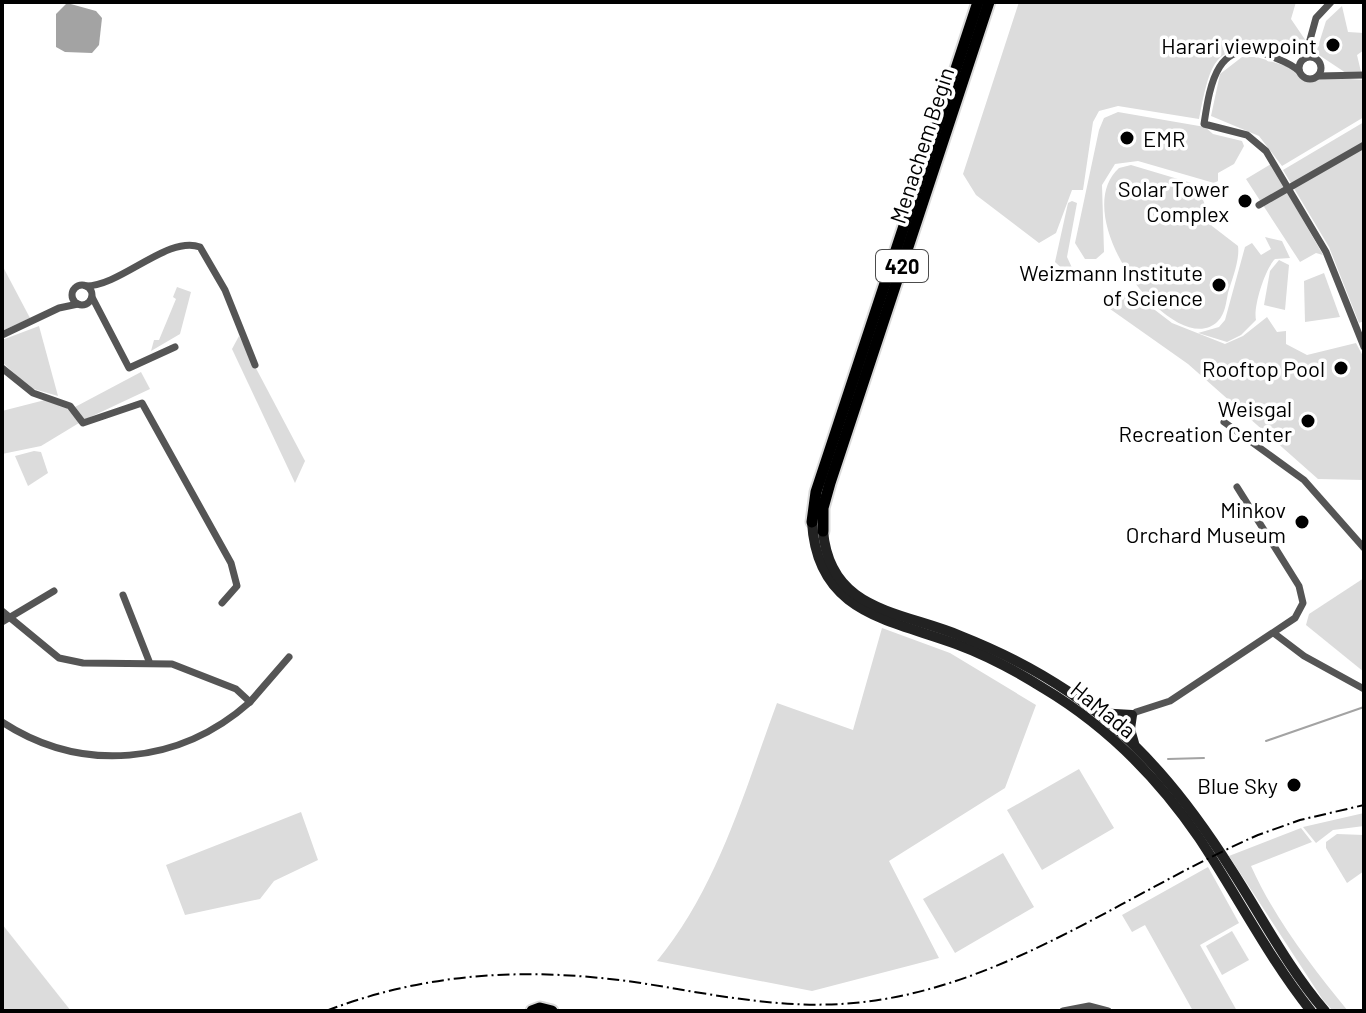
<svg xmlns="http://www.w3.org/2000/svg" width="1366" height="1013" viewBox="0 0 1366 1013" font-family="Barlow,sans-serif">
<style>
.green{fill:#dcdcdc}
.water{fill:#a3a3a3}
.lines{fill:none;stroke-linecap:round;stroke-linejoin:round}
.stream{stroke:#a3a3a3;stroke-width:2}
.primary-casing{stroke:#dbdbdb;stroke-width:15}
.street{stroke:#555;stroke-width:7}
.secondary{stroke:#222;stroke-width:10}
.primary{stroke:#000;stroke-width:11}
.rail{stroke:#000;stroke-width:2;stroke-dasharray:12 4 2 4;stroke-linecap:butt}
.poi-dot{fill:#000;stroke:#fff;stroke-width:3}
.labels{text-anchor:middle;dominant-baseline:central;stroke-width:7;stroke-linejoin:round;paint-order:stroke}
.shield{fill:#fff;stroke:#4c4c4c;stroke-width:2}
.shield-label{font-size:20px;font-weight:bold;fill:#000}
.poi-label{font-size:22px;fill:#000;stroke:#fff;text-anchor:end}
.street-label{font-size:22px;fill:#000;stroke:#fff}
</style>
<rect width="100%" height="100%" fill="#fff"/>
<g class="green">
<path d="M1019 2H1296L1291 19 1306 41 1286 53C1216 42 1212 52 1199 119L1118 106 1099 111 1093 122 1083 190H1072L1056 233 1039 243 976 195 963 174Z"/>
<path d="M1342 6 1348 32 1364 33V50L1357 55 1361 72 1346 73 1316 53 1326 21Z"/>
<path d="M1242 57H1257L1292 68 1311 81 1321 77 1364 80V117L1282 166 1259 136 1211 116 1220 74Z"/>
<path d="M1118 112 1205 127 1213 134 1242 141 1244 146 1234 164 1218 173V181L1214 183 1138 161 1115 164 1102 185 1104 252 1096 259H1085L1075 243 1099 130 1104 118Z"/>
<path d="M1364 122V321L1359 323 1329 247 1283 170Z"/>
<path d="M1271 164 1323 255 1316 253 1300 262 1246 179Z"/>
<path d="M1131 165 1198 185 1212 226 1238 246C1240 260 1232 279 1228 293 1226 303 1225 314 1218 321 1177 364 1064 218 1119 168Z"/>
<path d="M1072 201 1077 203 1067 257 1080 285 1055 262 1068 203Z"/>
<path d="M1265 237 1282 241 1290 258 1275 259C1265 269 1253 307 1256 320L1241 335 1227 342 1198 333 1219 327 1225 320 1245 247 1252 243 1261 255 1271 249Z"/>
<path d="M1279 260 1289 265 1285 310 1264 305 1270 271Z"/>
<path d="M2 265 30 318 2 331Z"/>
<path d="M1324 273 1340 317 1305 322 1304 281Z"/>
<path d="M177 287 191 292 180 334 151 351 154 340H159L176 299 173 297Z"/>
<path d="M1128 294H1134L1172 323 1225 344 1243 336 1267 317 1277 332 1286 331V344L1307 355 1356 343 1364 358V480L1318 479 1188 364 1103 304Z"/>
<path d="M39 326 58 396 30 388 2 362V340Z"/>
<path d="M239 336 305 461 295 483 232 349Z"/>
<path d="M141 372 150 389 84 420 75 407Z"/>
<path d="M45 400 66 407 79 423 41 446 2 454V411Z"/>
<path d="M34 451 41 452 48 473 28 486 15 456Z"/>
<path d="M1364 578V672L1306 625 1309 614Z"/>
<path d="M882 628 950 653 1036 705 1005 788 889 861 939 958 812 991 657 961C718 887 744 792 777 703L853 730Z"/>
<path d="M1079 769 1114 828 1042 870 1007 810Z"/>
<path d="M301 812 318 860 274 881 260 899 185 915 166 865Z"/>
<path d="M1364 813V826L1333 830 1316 843 1303 827Z"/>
<path d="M1301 828 1312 842 1251 866C1275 919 1311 966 1348 1011H1333L1323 1000 1229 856Z"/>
<path d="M1337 834 1364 835V871L1347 883 1326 848V842Z"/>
<path d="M1003 853 1034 907 955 953 923 899Z"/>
<path d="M1208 867 1239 923 1200 945 1237 1011H1193L1145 925 1132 932 1122 915Z"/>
<path d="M2 924 71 1011H2Z"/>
<path d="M1232 931 1249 960 1222 975 1206 946Z"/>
</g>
<path class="water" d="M67 3 96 11 102 18 99 45 92 53 65 52 56 47V14Z"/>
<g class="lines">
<g class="stream">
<path d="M1266 741 1364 707"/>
<path d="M1168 759 1204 758"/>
</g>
<defs>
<g id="primary">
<path d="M812 522 816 492 978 2"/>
<path d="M823 531V508L830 483 989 2"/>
<path d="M532 1011 540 1008 552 1011"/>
</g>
</defs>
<use href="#primary" class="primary-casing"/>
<g class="street">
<circle cx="1310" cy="68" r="11"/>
<path d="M1305 58 1316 18 1331 2"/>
<path d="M1299 71C1291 63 1282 61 1271 56 1217 35 1210 84 1204 124L1247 135 1266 151 1326 252 1364 347"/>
<path d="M1319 76 1364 75"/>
<path d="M1259 205 1364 145"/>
<circle cx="82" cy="295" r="10"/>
<path d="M86 286C121 286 168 235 200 247L225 290 255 365"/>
<path d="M92 297 129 368 175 347"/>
<path d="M2 335 59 308 78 304"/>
<path d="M2 368 33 393 70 406 83 423 142 403 231 563 237 586 222 603"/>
<path d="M1224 422 1304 480 1364 548"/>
<path d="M123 595 149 661"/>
<path d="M2 611 59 658 83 663 172 664 236 689 250 702 289 657"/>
<path d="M2 622 54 591"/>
<path d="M1275 634 1304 656 1364 689"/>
<path d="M2 722C82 774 179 765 250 702"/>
<path d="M1114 732 1136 712 1170 701 1295 618 1303 603 1299 586 1237 487"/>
<path d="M1063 1011 1089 1006 1108 1011"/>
</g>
<g class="secondary">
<path d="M812 522C817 613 888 619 956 644 986 655 1016 671 1043 688 1105 725 1158 778 1199 838 1237 895 1268 957 1311 1011"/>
<path d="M823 531C830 612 901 611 961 636 999 651 1035 669 1069 692 1137 737 1188 801 1231 869 1262 917 1288 968 1325 1011"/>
<path d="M1098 713 1132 715 1130 729 1134 743"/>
</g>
<use href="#primary" class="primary"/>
<path class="rail" d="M326 1011C430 971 532 967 641 983 716 995 788 1011 864 1002 1008 985 1128 892 1258 835L1300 820 1364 805"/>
</g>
<g class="poi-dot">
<circle cx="1333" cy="45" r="8"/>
<circle cx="1127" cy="138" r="8"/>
<circle cx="1245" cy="201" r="8"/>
<circle cx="1219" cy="285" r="8"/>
<circle cx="1341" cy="368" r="8"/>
<circle cx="1308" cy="421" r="8"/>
<circle cx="1302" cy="522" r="8"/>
<circle cx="1294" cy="785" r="8"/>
</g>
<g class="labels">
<rect class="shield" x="876" y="250" width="52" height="32" rx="6"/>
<g class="shield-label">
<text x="902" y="266">420</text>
</g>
<g class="poi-label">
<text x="1317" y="45">Harari viewpoint</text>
<text x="1143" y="138" text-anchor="start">EMR</text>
<text x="1229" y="188">Solar Tower<tspan x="1229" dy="25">Complex</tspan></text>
<text x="1203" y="272">Weizmann Institute<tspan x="1203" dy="25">of Science</tspan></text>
<text x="1325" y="368">Rooftop Pool</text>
<text x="1292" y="408">Weisgal<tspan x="1292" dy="25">Recreation Center</tspan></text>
<text x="1286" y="509">Minkov<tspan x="1286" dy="25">Orchard Museum</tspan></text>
<text x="1278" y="785">Blue Sky</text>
</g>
<g class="street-label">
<text transform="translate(921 145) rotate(-72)">Menachem Begin</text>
<text transform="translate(1104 709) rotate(39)">HaMada</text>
</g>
</g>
<rect width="1366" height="1013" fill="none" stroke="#000000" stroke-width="8"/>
</svg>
